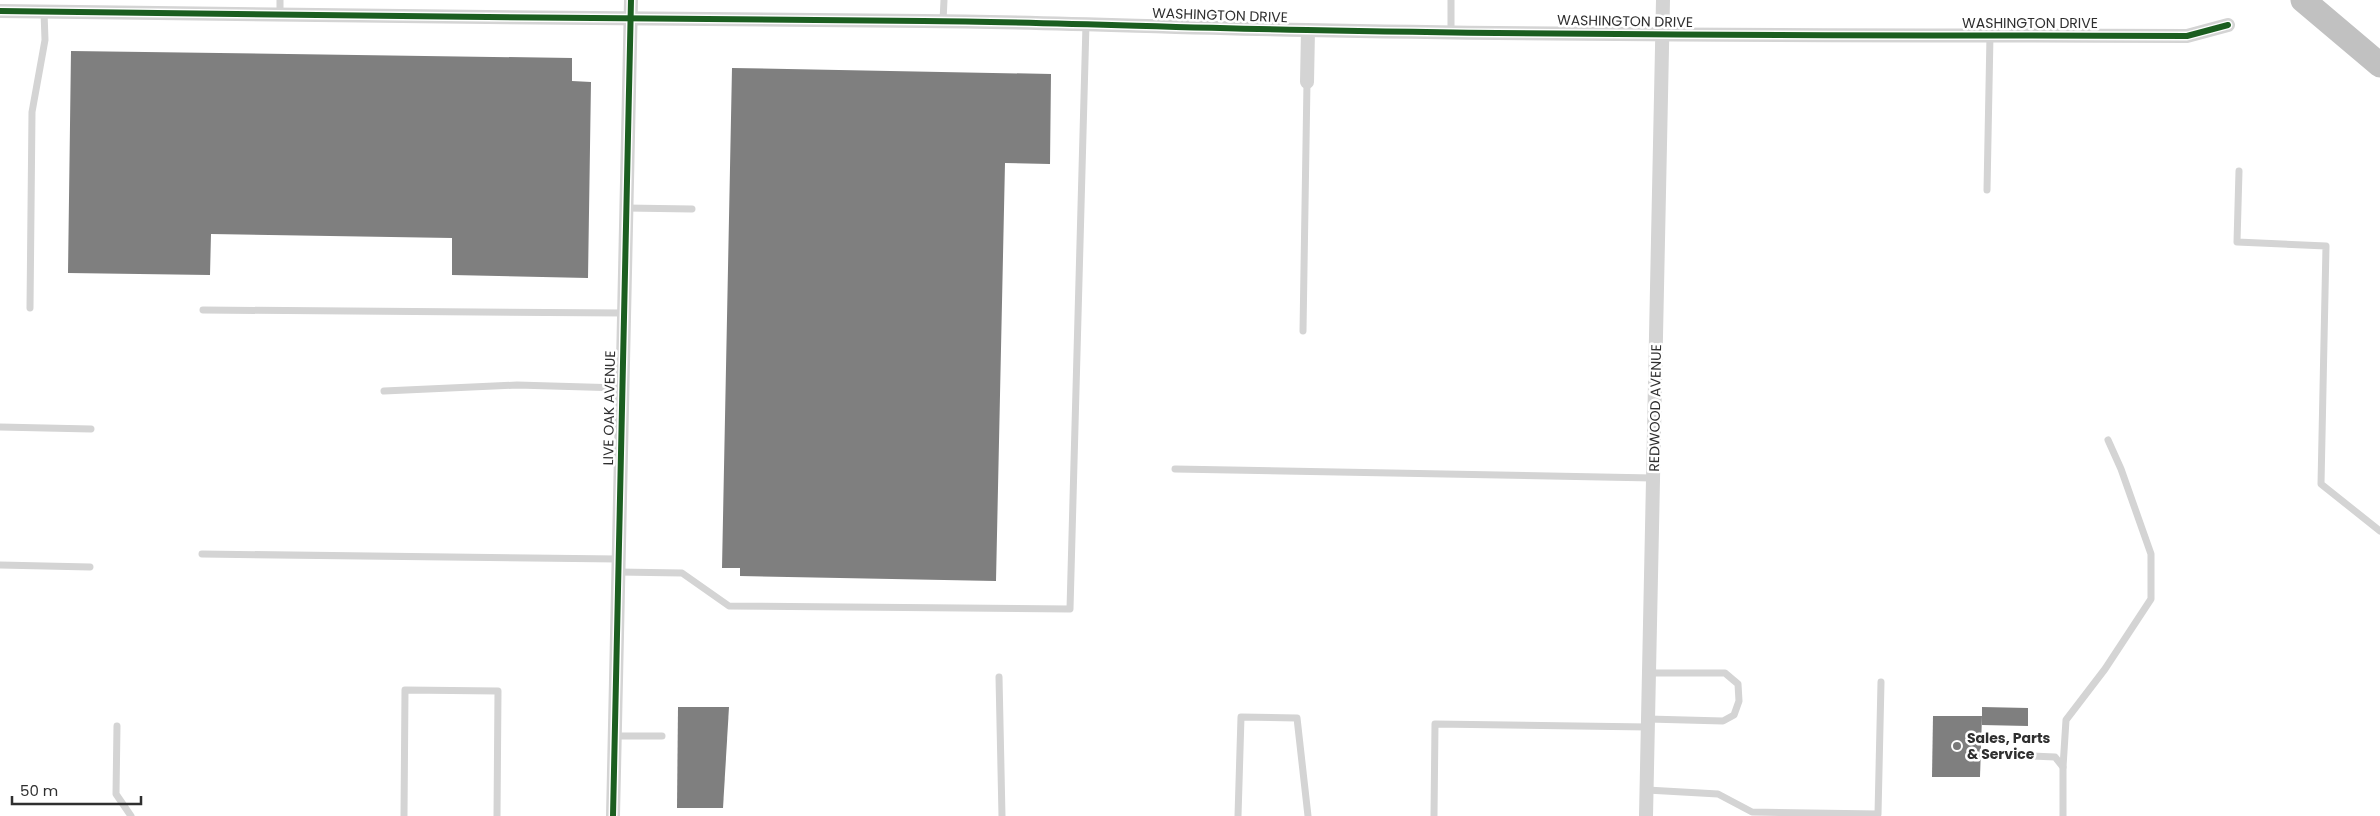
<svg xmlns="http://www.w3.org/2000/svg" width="2380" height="816" viewBox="0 0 2380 816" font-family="Poppins,sans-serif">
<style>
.building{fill:#7f7f7f}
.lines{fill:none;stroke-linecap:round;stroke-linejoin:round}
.lane{stroke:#d4d4d4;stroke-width:7}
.street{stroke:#d4d4d4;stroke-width:14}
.highway{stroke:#c1c1c1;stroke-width:25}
.cycleway-casing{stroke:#fff;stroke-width:9}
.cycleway{stroke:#1b5e20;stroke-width:6}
.poi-dot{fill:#787878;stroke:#fff;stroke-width:2}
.labels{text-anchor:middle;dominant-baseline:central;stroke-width:5;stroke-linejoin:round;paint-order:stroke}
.street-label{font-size:14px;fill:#2f2f2f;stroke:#fff}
.poi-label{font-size:14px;font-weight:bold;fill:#2f2f2f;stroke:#fff;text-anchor:start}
</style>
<rect width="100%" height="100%" fill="#fff"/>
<g class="building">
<path d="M71 51 572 58V81L591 82 588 278 452 275V238L211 234 210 275 68 273Z"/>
<path d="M732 68 1051 74 1050 164 1005 163 996 581 740 576V568H722Z"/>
<path d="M678 707H729L723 808H677Z"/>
<path d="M1982 707 2028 708V726L1982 725Z"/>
<path d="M1933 716H1982L1980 777H1932Z"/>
</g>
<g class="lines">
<g class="lane">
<path d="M280 16V0"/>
<path d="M943 21 944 0"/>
<path d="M1451 32V0"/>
<path d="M2239 171 2237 242 2326 246 2321 484 2380 531"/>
<path d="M1987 190 1990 35"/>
<path d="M626 208 692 209"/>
<path d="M30 308 32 112 45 40 44 12"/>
<path d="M203 310 624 313"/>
<path d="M1303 331 1307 82"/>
<path d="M384 391 517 385 621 388"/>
<path d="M0 427 91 429"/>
<path d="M1175 469 1653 478"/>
<path d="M202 554 618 559"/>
<path d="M0 565 90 567"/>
<path d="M618 572 682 573 729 606 1070 609 1086 24"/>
<path d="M999 677 1002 816"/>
<path d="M1648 719 1723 721 1734 715 1739 701 1738 684 1725 673H1649"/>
<path d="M117 726 116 794 131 816"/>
<path d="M615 736H662"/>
<path d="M2008 755 2055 757 2063 767V816"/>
<path d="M2063 767 2066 720 2105 669 2151 599V554L2121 469 2108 440"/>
<path d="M1647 790 1718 794 1752 812 1878 814 1881 682"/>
<path d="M404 816 405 690 498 691 497 816"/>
<path d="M1238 816 1241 717 1297 718 1308 816"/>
<path d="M1434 816 1435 724 1648 727"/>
</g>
<g class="street">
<path d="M0 11C308 17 615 17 923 21 1051 22 1179 28 1307 30 1600 36 1894 35 2187 36L2228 25"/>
<path d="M1307 82 1308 30"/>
<path d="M613 816 631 0"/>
<path d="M1646 816 1663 0"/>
</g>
<path class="highway" d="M2303 0 2380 65"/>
<defs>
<g id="cycleway">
<path d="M0 11C308 17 615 17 923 21 1051 22 1179 28 1307 30 1600 36 1894 35 2187 36L2228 25"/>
<path d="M613 816 631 0"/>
</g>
</defs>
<use href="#cycleway" class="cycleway-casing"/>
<use href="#cycleway" class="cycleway"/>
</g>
<circle class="poi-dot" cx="1957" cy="746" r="5"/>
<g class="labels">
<g class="street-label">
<text transform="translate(1220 15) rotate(2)">WASHINGTON DRIVE</text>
<text transform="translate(1625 21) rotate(1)">WASHINGTON DRIVE</text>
<text x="2030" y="23">WASHINGTON DRIVE</text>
<text transform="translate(609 408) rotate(-89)">LIVE OAK AVENUE</text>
<text transform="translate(1655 408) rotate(-89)">REDWOOD AVENUE</text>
</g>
<g class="poi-label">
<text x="1967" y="738">Sales, Parts<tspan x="1967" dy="16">&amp; Service</tspan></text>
</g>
</g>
<path d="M12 796v8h129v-8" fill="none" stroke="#2f2f2f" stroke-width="2.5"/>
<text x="20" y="796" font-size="15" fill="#2f2f2f" stroke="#ffffff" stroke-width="4" paint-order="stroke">50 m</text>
</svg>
